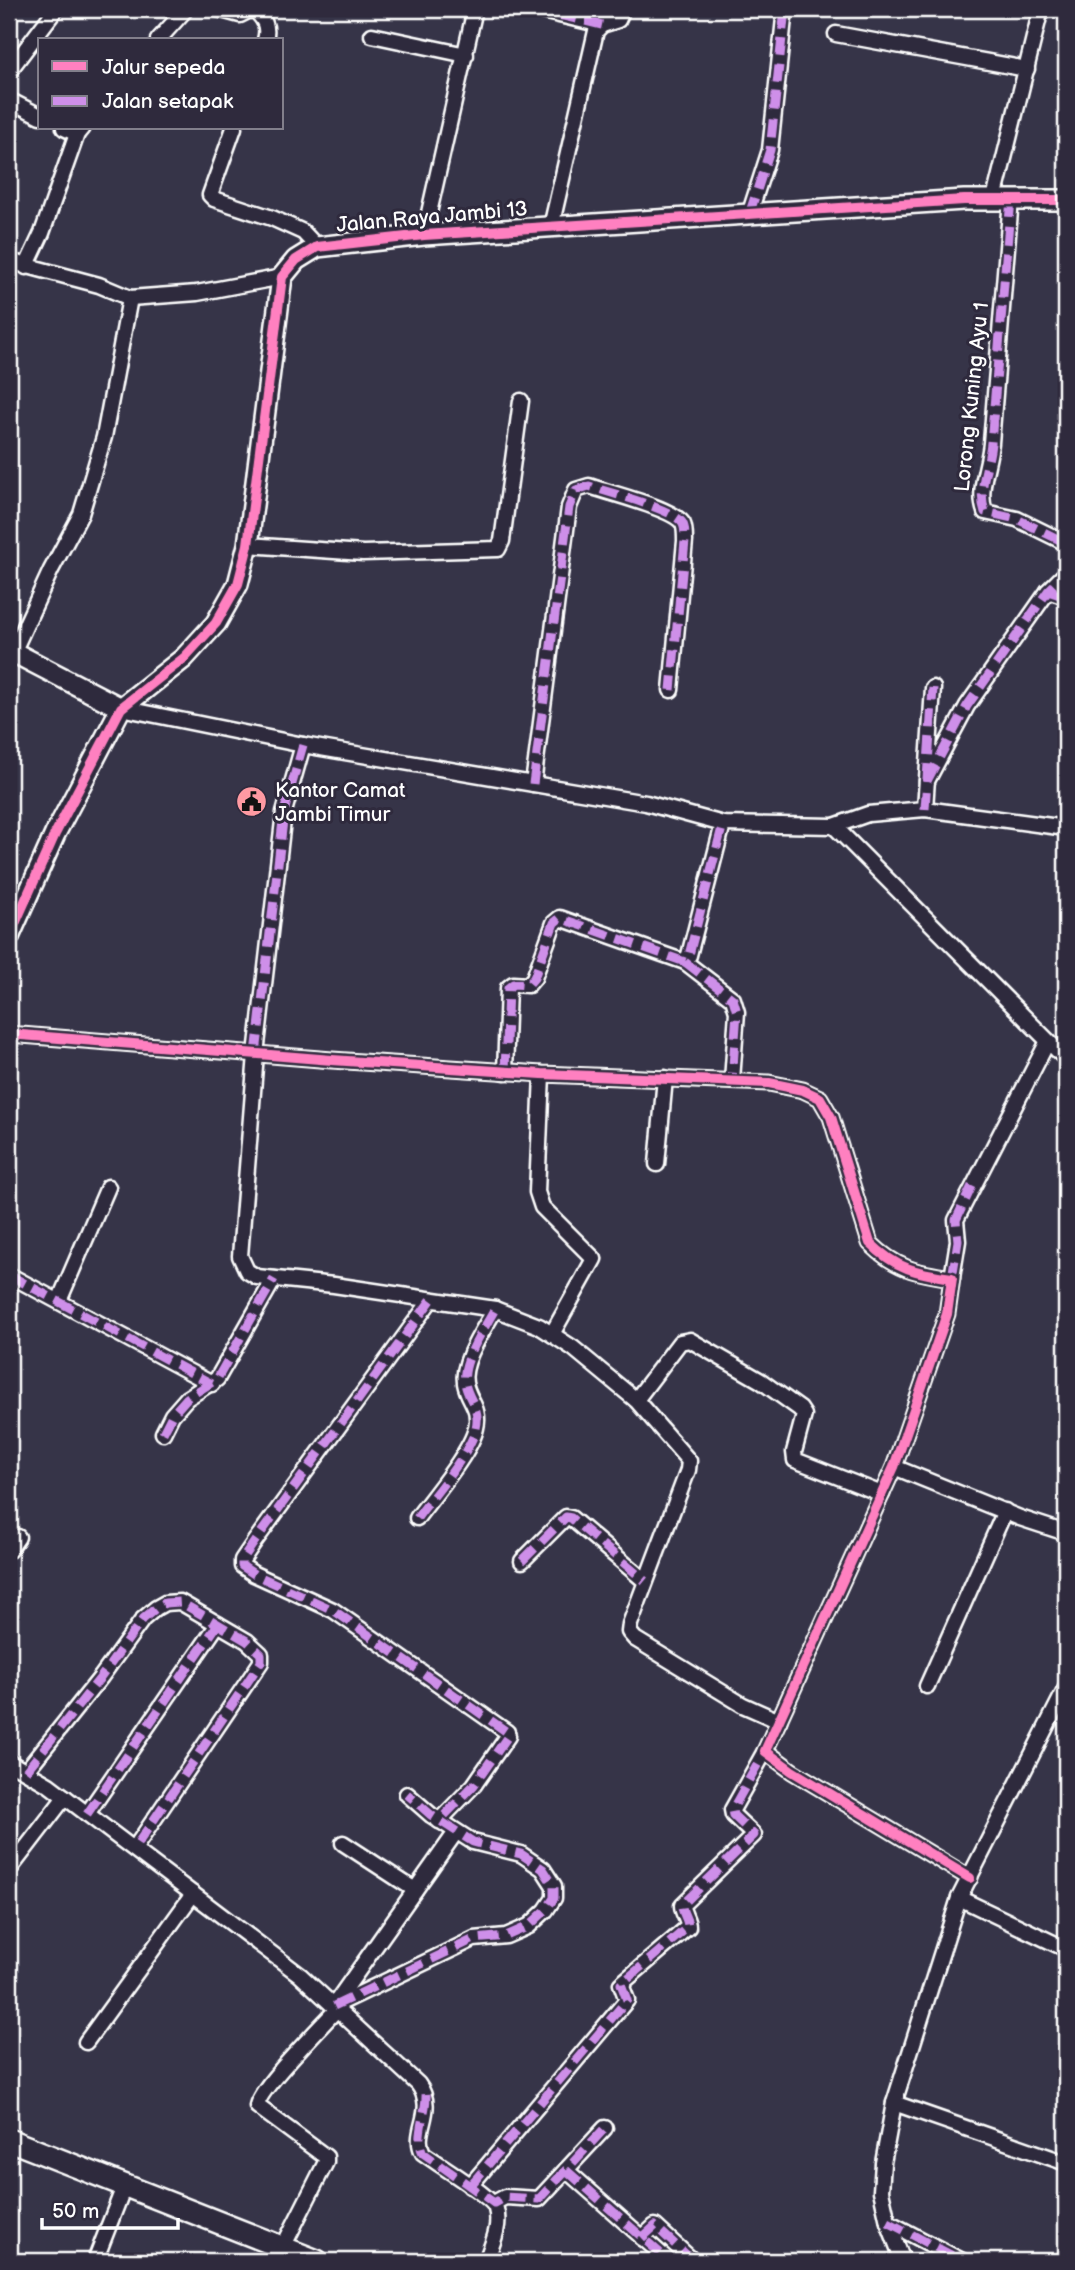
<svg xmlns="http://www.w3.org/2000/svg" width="1075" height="2270" viewBox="0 0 1075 2270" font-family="'Balsamiq Sans',sans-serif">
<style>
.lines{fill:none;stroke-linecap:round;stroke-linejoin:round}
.minor-casing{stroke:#fff;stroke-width:19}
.tertiary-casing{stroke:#fff;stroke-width:24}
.secondary-casing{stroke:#fff;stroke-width:26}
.minor{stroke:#2f2a3d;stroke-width:14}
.tertiary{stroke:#2f2a3d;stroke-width:19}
.secondary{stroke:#2f2a3d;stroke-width:21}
.quiet{stroke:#ce8fe9;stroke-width:9;stroke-dasharray:18 9;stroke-linecap:butt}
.cycleway-casing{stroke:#2f2a3d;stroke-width:15}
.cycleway{stroke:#ff80c0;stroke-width:10}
.labels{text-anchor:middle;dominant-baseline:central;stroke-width:6;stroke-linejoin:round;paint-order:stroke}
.street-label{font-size:21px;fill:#fff;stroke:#2f2a3d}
.poi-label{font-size:21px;fill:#fff;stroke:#2f2a3d;text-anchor:start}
</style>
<rect width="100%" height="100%" fill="#363448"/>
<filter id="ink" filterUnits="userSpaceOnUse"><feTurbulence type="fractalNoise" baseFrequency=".0143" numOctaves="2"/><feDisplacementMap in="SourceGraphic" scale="14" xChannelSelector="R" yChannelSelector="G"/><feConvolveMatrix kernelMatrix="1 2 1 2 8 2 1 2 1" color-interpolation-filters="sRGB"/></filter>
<g filter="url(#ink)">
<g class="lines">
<defs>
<g id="minor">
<path d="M218 9 240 15 252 9"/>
<path d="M253 9C264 18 269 26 265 40"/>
<path d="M533 9 602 25"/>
<path d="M836 34 1027 69"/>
<path d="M372 35 466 55"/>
<path d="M158 40 186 9"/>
<path d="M9 71 56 9"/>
<path d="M9 100 40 116"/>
<path d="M64 128 77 134"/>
<path d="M234 128 210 195 214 199 272 218 303 232 317 247"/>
<path d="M994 199 1041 9"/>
<path d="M1011 199C1004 280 998 362 991 443 989 466 977 489 985 512L1017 519 1066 543"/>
<path d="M749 215 770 150 785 9"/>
<path d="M551 227 596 31 602 25 618 20 623 9"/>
<path d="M424 235 475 9"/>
<path d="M9 261 99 285 130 298 104 437 81 514 51 570 10 659"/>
<path d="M26 267 42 233 77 134 82 128"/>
<path d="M130 298 197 293 282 277"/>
<path d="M248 545 363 553 498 549 502 541 521 401"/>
<path d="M1048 591 1066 597"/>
<path d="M121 708 303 745 646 803 723 824 834 826 868 814 925 809 1066 828"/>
<path d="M303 745 284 812 256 1054 240 1256 247 1271 257 1277 334 1285 495 1309 539 1326 573 1348 636 1400 689 1461 688 1470 630 1624 629 1632 635 1639 743 1705 779 1721"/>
<path d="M927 781 967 706 1048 591 1066 573"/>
<path d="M533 784 569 507 576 490 589 486C606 492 676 509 683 524 685 528 685 536 685 541L671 690"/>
<path d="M925 809 933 688"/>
<path d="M834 826 1066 1059"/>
<path d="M685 962 733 999 737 1012 732 1080"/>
<path d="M9 1034 332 1060 542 1074 769 1083 803 1090 820 1098 831 1117 870 1243C896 1269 917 1273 952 1278L947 1314 894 1467 765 1751 792 1771 970 1878"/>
<path d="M505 1072 508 988 513 984 528 985 534 978 554 923 560 918 685 962 689 955 723 824"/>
<path d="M542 1074 537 1192 542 1207 594 1259 552 1334"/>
<path d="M657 1164 665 1078"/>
<path d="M9 1275 212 1384"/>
<path d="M952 1278 958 1241 956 1220 1047 1043"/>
<path d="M431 1300 255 1541 242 1560V1566L254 1574 333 1610 507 1732 508 1736 474 1785 439 1821"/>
<path d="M59 1301 108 1187"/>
<path d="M636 1400 680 1342 690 1340 761 1381 800 1409 804 1415 794 1452 795 1460 882 1494"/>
<path d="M163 1433 172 1415 187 1398 217 1379 274 1279"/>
<path d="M894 1467 1020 1518 1066 1533"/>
<path d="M417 1518C433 1496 471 1452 476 1428 481 1407 468 1401 465 1383 461 1361 485 1328 495 1309"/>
<path d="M9 1550 18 1537"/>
<path d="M522 1561 566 1517 571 1518 645 1581"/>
<path d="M927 1686 1005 1511"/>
<path d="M9 1762 49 1785 300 1975 418 2084C438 2111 411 2131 423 2153 435 2162 494 2198 496 2209 501 2227 492 2244 486 2261"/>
<path d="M26 1771 101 1677 143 1619 156 1608 165 1603 180 1602 247 1641 261 1654V1662L134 1849"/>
<path d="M87 1814 218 1624"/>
<path d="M343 1843 415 1890"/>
<path d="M9 1870 65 1797"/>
<path d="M959 1898 1066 1949"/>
<path d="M334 2005 456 1832"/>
<path d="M334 2006 474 1939 506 1936 529 1926 546 1910 554 1898V1886L543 1869 521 1854 473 1842 431 1815 407 1794"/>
<path d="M86 2042 193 1894"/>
<path d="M894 2103 1066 2163"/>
<path d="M566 2170 669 2261"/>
<path d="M470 2186 627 2000 621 1984 688 1927C688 1918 682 1914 682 1905L754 1835 733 1815 732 1810 765 1751"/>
<path d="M494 2203 505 2197 539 2199 605 2128"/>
<path d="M888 2222 962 2261"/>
<path d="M642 2238 655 2226 693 2261"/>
<path d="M283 2247 326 2162V2157L257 2106C258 2089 323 2025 337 2009"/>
<path d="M95 2261 125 2184"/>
<path d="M903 2261 888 2222 881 2191 883 2163 894 2103 959 1898 1066 1688"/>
</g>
<g id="tertiary">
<path d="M9 650 121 708"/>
<path d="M9 937 55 834 121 708 184 658 216 623 238 584 248 545 282 277 296 260 317 247 424 235 964 200H1066"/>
</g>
<path id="secondary" d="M9 2140 317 2261"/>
</defs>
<use href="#minor" class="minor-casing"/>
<use href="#tertiary" class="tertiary-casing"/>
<use href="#secondary" class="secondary-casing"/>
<use href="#minor" class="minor"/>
<use href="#tertiary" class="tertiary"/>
<use href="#secondary" class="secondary"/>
<g class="quiet">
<path d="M533 9 602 25"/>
<path d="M1011 199C1004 280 998 362 991 443 989 466 977 489 985 512L1017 519 1066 543"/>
<path d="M749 215 770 150 785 9"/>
<path d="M1048 591 1066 597"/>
<path d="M927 781 967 706 1048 591 1066 573"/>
<path d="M533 784 569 507 576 490 589 486C606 492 676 509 683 524 685 528 685 536 685 541L671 690"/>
<path d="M925 809 933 688"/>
<path d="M685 962 733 999 737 1012 732 1080"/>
<path d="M256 1054 284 812 303 745"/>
<path d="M505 1072 508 988 513 984 528 985 534 978 554 923 560 918 685 962 689 955 723 824"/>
<path d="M9 1275 212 1384"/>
<path d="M952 1278 958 1241 956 1220 972 1186"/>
<path d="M431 1300 255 1541 242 1560V1566L254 1574 333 1610 507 1732 508 1736 474 1785 439 1821"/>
<path d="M163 1433 172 1415 187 1398 217 1379 274 1279"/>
<path d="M417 1518C433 1496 471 1452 476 1428 481 1407 468 1401 465 1383 461 1361 485 1328 495 1309"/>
<path d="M522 1561 566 1517 571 1518 645 1581"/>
<path d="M26 1771 101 1677 143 1619 156 1608 165 1603 180 1602 247 1641 261 1654V1662L134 1849"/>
<path d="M87 1814 218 1624"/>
<path d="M334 2006 474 1939 506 1936 529 1926 546 1910 554 1898V1886L543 1869 521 1854 473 1842 431 1815 407 1794"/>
<path d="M426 2094C427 2112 414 2137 423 2153L494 2203 505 2197 539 2199 605 2128"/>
<path d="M566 2170 669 2261"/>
<path d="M470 2186 627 2000 621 1984 688 1927C688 1918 682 1914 682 1905L754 1835 733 1815 732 1810 765 1751"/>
<path d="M888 2222 962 2261"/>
<path d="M642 2238 655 2226 693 2261"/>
</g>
<defs>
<g id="cycleway">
<path d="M9 937 55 834 121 708 184 658 216 623 238 584 248 545 282 277 296 260 317 247 424 235 964 200H1066"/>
<path d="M9 1034 332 1060 542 1074 769 1083 803 1090 820 1098 831 1117 870 1243C896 1269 917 1273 952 1278L947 1314 894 1467 765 1751 792 1771 970 1878"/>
</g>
</defs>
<use href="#cycleway" class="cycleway-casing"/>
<use href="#cycleway" class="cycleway"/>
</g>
</g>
<defs>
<symbol id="civic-disc" viewBox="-11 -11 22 22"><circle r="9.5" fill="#ff9aa2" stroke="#2f2a3d"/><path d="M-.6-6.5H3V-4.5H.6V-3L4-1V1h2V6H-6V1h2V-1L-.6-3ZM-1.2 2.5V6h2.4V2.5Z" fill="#111"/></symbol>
</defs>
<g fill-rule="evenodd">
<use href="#civic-disc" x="234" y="784" width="35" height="35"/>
</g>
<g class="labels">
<g class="street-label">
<text transform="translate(432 217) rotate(-5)">Jalan Raya Jambi 13</text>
<text transform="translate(972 397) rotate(-84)">Lorong Kuning Ayu 1</text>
</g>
<g class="poi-label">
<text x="275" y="790">Kantor Camat<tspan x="275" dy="24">Jambi Timur</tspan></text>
</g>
</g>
<rect width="1075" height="2270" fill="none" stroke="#2f2a3d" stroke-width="35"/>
<rect x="18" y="18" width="1040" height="2235" fill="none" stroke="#fff" stroke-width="2.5" filter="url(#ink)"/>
<rect x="38" y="38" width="245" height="91" fill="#2f2a3d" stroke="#827f8b" stroke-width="2"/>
<rect x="52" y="61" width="35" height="10" fill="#ff80c0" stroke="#827f8b" stroke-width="2"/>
<text x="102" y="74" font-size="21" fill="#ffffff">Jalur sepeda</text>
<rect x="52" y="96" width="35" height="10" fill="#ce8fe9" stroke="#827f8b" stroke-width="2"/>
<text x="102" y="108" font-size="21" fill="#ffffff">Jalan setapak</text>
<path d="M42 2218v10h136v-10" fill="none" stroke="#ffffff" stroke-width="3.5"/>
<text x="52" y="2218" font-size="21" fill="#ffffff" stroke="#2f2a3d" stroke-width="5" paint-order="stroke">50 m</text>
</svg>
